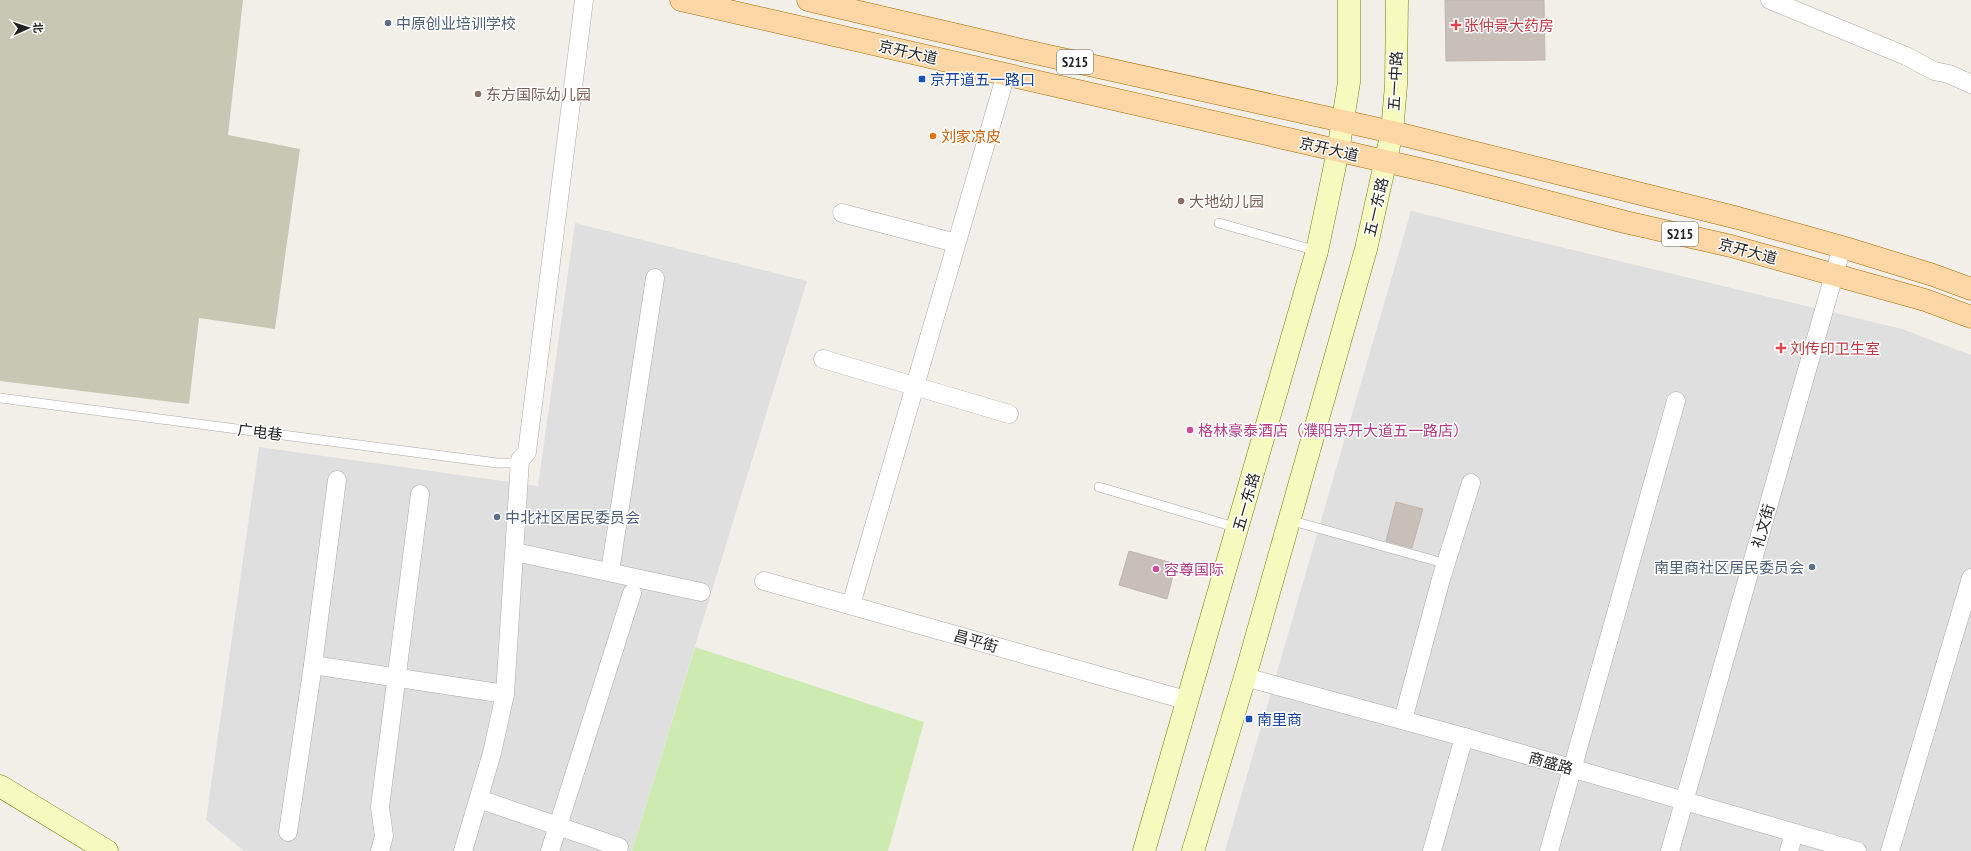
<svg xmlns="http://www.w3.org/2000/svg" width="1971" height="851" viewBox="0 0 1971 851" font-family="'PT Sans Narrow','Noto Sans SC',sans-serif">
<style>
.residential{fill:#e0dfdf}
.construction{fill:#c7c7b4}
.grass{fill:#cdebb0}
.building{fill:#c7bfb8;stroke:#c4b6ab}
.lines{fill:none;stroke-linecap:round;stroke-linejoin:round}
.lane-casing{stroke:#a9a9a9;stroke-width:10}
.street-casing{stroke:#a9a9a9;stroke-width:19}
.secondary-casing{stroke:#707d05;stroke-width:23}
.primary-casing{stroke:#a06b00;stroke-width:23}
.lane{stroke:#fff;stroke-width:9}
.street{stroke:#fff;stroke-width:18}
.secondary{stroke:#f7fabf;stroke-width:22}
.primary{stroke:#fcd6a4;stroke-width:22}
.service-dot{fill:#5c6f8a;stroke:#fff;stroke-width:1.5}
.health-dot{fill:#e0444e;stroke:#fff;stroke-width:1.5}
.transit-dot{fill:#1a4fb4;stroke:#fff;stroke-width:1.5}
.education-dot{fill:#8d6e63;stroke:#fff;stroke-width:1.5}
.food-dot{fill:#e8710a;stroke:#fff;stroke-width:1.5}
.hotel-dot{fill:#d1479c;stroke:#fff;stroke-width:1.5}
.labels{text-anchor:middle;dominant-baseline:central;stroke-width:3;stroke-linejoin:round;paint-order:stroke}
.shield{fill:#fff;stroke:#646464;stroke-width:1}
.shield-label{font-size:14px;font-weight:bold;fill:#222}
.service-label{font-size:15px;fill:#4e5e75;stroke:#fff;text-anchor:start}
.health-label{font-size:15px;fill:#be3a42;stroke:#fff;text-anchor:start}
.street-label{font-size:15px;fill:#222;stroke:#fff}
.transit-label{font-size:15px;fill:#164399;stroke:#fff;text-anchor:start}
.education-label{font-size:15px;fill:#785e54;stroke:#fff;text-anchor:start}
.food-label{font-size:15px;fill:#c56008;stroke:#fff;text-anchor:start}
.hotel-label{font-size:15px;fill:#b23c85;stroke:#fff;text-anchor:start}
</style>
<rect width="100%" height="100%" fill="#f2efe9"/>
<g class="residential">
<path d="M1411 211 1902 329 1971 355V851H1225Z"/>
<path d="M575 223 807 281 632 851H244L206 820 259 447 538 486Z"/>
</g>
<path class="construction" d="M0 0H243L228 135 300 149 275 329 199 318 189 404 0 381Z"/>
<path class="grass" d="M695 647 924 722 888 851H632Z"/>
<g class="building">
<path d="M1445 0H1544L1545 60 1446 61Z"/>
<path d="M1396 502 1423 509 1412 548 1386 541Z"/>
<path d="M1129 551 1176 564 1167 599 1119 585Z"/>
</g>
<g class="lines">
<defs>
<g id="lane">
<path d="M1219 223 1317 251"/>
<path d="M0 398 497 463H511L520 460"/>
<path d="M1099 487 1238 528"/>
<path d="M1289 520 1447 564"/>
</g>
<g id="street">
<path d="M1770 0 1906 56 1934 71 1949 74 1971 84"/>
<path d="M842 213 956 243"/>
<path d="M823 359 1009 414"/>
<path d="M515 552 701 592"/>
<path d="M610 572 655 278"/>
<path d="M764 581 1189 701"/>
<path d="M851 605 1006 74"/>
<path d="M313 665 505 694"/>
<path d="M1245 677 1464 737 1857 851"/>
<path d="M1403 720 1441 579 1471 483"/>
<path d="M479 799 619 847"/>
<path d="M288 832 313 665 337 480"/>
<path d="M380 851 384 836 380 807 420 494"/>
<path d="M463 851 492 753 505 694 520 460 527 452 584 0"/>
<path d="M550 851 632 593"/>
<path d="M1432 851 1464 737"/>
<path d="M1549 851 1676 401"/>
<path d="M1670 851 1842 247"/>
<path d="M1789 851 1794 833"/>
<path d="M1890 851 1971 578"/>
</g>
<g id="secondary">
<path d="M0 786 107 851"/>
<path d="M1144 851 1317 251 1338 151 1349 82V0"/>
<path d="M1193 851 1245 677 1366 249 1392 132 1396 85 1397 0"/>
</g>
<g id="primary">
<path d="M681 0 1441 174 1625 222 1731 246 1925 300 1971 317"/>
<path d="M808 0 1013 48 1392 132 1738 218 1842 247 1933 275 1971 289"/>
</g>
</defs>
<use href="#lane" class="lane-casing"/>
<use href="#street" class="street-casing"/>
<use href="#secondary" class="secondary-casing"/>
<use href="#primary" class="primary-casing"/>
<use href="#lane" class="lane"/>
<use href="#street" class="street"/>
<use href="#secondary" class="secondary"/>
<use href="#primary" class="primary"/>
</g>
<g class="service-dot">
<circle cx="388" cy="23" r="4"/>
<circle cx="497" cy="517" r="4"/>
<circle cx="1812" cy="567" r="4"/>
</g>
<g class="health-dot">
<path d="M1454 19h4v4h4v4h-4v4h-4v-4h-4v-4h4z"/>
<path d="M1779 342h4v4h4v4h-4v4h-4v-4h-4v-4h4z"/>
</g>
<g class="transit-dot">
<rect x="918" y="75" width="8" height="8" rx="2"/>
<rect x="1245" y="715" width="8" height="8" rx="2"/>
</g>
<g class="education-dot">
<circle cx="478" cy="94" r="4"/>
<circle cx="1181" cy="201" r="4"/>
</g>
<circle class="food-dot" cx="933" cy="136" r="4"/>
<g class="hotel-dot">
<circle cx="1190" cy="430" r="4"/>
<circle cx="1156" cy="569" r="4"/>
</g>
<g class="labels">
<g class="shield">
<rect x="1057" y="50" width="36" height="24" rx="3"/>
<rect x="1662" y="222" width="36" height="24" rx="3"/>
</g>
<g class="shield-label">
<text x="1075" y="62">S215</text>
<text x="1680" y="234">S215</text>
</g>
<g class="service-label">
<text x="396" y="23">中原创业培训学校</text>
<text x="505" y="517">中北社区居民委员会</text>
<text x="1804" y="567" text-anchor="end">南里商社区居民委员会</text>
</g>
<g class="health-label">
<text x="1464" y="25">张仲景大药房</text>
<text x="1790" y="348">刘传印卫生室</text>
</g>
<g class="street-label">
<text transform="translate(908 52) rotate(13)">京开大道</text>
<text transform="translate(1395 81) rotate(-87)">五一中路</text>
<text transform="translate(1329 149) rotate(13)">京开大道</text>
<text transform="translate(1376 207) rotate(-77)">五一东路</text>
<text transform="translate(1748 251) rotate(15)">京开大道</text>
<text transform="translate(260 432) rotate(7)">广电巷</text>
<text transform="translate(1246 502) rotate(-74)">五一东路</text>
<text transform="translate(1763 526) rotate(-74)">礼文街</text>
<text transform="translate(976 641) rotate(16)">昌平街</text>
<text transform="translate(1551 763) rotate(16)">商盛路</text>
</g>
<g class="transit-label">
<text x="930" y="79">京开道五一路口</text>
<text x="1257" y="719">南里商</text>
</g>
<g class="education-label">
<text x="486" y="94">东方国际幼儿园</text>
<text x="1189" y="201">大地幼儿园</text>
</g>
<g class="food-label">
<text x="941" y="136">刘家凉皮</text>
</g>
<g class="hotel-label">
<text x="1198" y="430">格林豪泰酒店（濮阳京开大道五一路店）</text>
<text x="1164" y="569">容尊国际</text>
</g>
</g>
<g transform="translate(28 28) rotate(87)" stroke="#ffffff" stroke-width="3" paint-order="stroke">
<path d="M0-3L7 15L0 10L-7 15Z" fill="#222222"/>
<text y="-6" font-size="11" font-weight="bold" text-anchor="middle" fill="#222222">北</text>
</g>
</svg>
